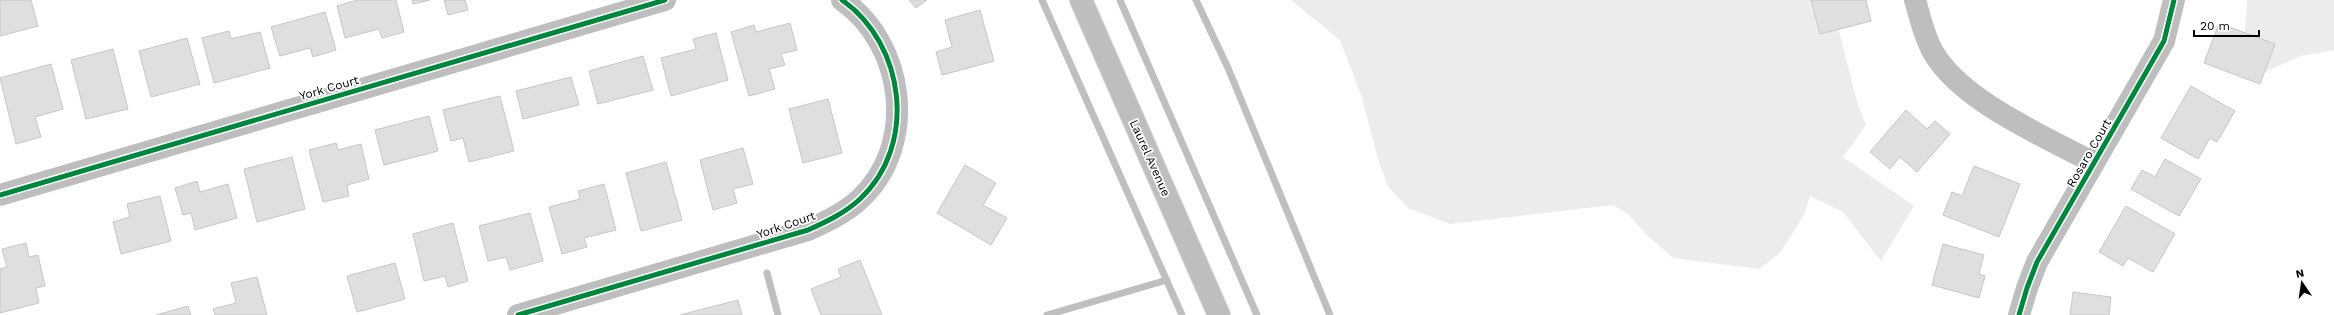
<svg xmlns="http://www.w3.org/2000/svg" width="2334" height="315" viewBox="0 0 2334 315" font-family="'Work Sans',sans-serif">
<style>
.green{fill:#ececec}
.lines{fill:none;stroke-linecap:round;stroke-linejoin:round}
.stream{stroke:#bfbfbf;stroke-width:7}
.building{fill:#dfdfdf;stroke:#c7c7c7}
.major-casing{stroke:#dbdbdb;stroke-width:24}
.minor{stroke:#bebebe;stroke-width:22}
.major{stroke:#bebebe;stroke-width:22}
.cycleway-casing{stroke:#fff;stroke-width:8}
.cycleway{stroke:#00873e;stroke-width:5}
.labels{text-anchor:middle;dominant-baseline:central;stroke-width:3.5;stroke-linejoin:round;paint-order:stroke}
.street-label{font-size:12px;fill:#000;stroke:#fff}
</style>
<rect width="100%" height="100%" fill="#fff"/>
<g class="green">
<path d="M1291 0H1831L1858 105 1866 125 1843 157 1914 206 1881 261 1843 212 1810 196 1804 215 1780 253 1759 269 1673 258 1646 234 1628 214 1613 205 1450 224 1408 208 1389 188 1379 163 1362 98 1340 40Z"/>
<path d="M2247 0H2334V50L2301 56 2265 72 2244 46Z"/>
</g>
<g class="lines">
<g class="stream">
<path d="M1042 0 1182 315"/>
<path d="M1120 0 1257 315"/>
<path d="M1196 0 1228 68 1330 315"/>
<path d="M767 273 778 315"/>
<path d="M1047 315 1167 280"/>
</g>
</g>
<g class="building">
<path d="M0 0H31L38 26 0 36Z"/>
<path d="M357 0H396L404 32 382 38 379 29 345 38 337 6Z"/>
<path d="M412 0H430L413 4Z"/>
<path d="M444 0H465L468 10 448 15Z"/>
<path d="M909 0H927L916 8Z"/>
<path d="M1811 0H1866L1871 21 1820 34Z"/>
<path d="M980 10 994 61 942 75 936 52 952 47 945 20Z"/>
<path d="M325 12 336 50 313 57 310 48 280 56 271 27Z"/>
<path d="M790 23 797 50 781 54 785 65 769 69 775 89 749 96 731 32 754 25 756 32Z"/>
<path d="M2219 23 2275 44 2260 84 2204 63Z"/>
<path d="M229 31 231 39 260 32 270 68 214 83 202 38Z"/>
<path d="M716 33 728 80 671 96 661 58 696 49 693 39Z"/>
<path d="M187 38 200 84 151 97 139 51Z"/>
<path d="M113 49 128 109 86 119 71 60Z"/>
<path d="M643 56 653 90 598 104 589 71Z"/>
<path d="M51 64 63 109 35 117 41 137 16 144 0 78Z"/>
<path d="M571 77 579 105 523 119 516 91Z"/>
<path d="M2191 86 2235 111 2217 142 2210 138 2198 159 2161 138Z"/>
<path d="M500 96 514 151 469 162 463 138 451 141 443 110Z"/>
<path d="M828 99 842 153 803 163 789 109Z"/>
<path d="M1906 110 1927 129 1935 121 1950 134 1917 172 1900 157 1890 169 1870 152Z"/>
<path d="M429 116 438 151 384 165 375 130Z"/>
<path d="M336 143 338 150 361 144 369 179 347 185 349 196 323 202 309 150Z"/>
<path d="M743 148 753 184 733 189 737 203 713 210 700 160Z"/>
<path d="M292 157 305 209 257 222 244 169Z"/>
<path d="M2165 159 2201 179 2179 216 2131 189 2142 170 2155 177Z"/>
<path d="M666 162 682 220 641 231 626 173Z"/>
<path d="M965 165 996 183 983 205 1007 218 991 245 937 213Z"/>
<path d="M1974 166 2020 184 1999 237 1943 215 1952 192 1962 196Z"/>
<path d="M197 181 200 192 228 184 237 218 195 230 191 213 183 215 175 188Z"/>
<path d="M604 184 616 230 584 238 587 247 562 254 549 207 580 199 578 191Z"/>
<path d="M160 196 171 241 121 254 113 222 130 217 127 204Z"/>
<path d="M2126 206 2175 234 2153 272 2128 258 2123 266 2099 252Z"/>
<path d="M530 213 543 261 510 270 506 257 488 261 479 226Z"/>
<path d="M453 223 468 281 448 287 445 276 424 281 413 234Z"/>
<path d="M26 243 29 257 38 255 45 286 36 288 39 303 0 313V269L7 267 2 249Z"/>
<path d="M1943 244 1984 255 1979 274 1985 276 1979 298 1932 285Z"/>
<path d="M860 260 882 315H821L811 289 841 277 838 269Z"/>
<path d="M395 263 405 299 357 312 347 276Z"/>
<path d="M257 277 267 315H215L213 309 236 303 231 283Z"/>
<path d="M2073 292 2111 297 2109 315H2070Z"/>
<path d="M738 300 742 315H680Z"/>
<path d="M188 306 191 315H156Z"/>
</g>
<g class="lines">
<defs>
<path id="major" d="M1081 0 1219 315"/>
</defs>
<use href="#major" class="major-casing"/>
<g class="minor">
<path d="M1915 0C1920 17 1924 36 1933 52 1961 101 2044 136 2094 163"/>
<path d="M0 195 665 0"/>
<path d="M518 315 808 230C826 222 845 213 860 199 918 145 905 44 842 0"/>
<path d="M2019 315 2027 288 2037 262 2164 41 2174 0"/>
</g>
<use href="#major" class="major"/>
<defs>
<g id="cycleway">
<path d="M0 195 665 0"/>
<path d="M518 315 808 230C826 222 845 213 860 199 918 145 905 44 842 0"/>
<path d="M2019 315 2027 288 2037 262 2164 41 2174 0"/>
</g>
</defs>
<use href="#cycleway" class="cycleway-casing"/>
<use href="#cycleway" class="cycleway"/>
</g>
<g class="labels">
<g class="street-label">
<text transform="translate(329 88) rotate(-16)">York Court</text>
<text transform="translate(2089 153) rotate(-60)">Rosaro Court</text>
<text transform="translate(1150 158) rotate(66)">Laurel Avenue</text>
<text transform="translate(786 225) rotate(-19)">York Court</text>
</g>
</g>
<g transform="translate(2302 283) rotate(347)" stroke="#ffffff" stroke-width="3" paint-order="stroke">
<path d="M0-3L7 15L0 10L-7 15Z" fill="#000000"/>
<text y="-6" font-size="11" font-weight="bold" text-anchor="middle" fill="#000000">N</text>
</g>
<path d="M2194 30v6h65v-6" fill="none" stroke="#000000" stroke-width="2"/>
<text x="2200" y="30" font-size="12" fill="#000000" stroke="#ffffff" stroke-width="3" paint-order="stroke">20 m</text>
</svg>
